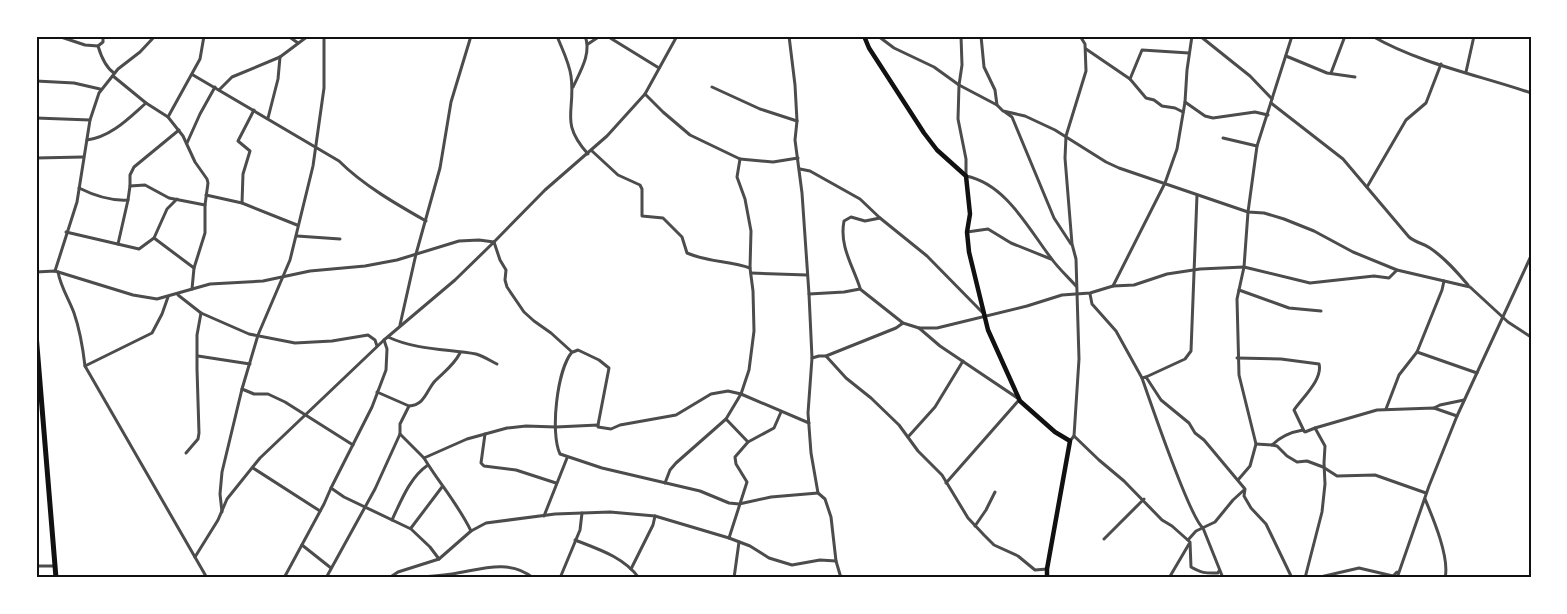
<svg xmlns="http://www.w3.org/2000/svg" width="1567" height="614" viewBox="0 0 1567 614" font-family="Mulish,sans-serif">
<style>
.lines{fill:none;stroke-linecap:round;stroke-linejoin:round}
.minor{stroke:#4c4c4c;stroke-width:3}
.secondary{stroke:#111;stroke-width:4.5}
.trunk{stroke:#111;stroke-width:5}
.neatline{fill:none;stroke:#111;stroke-width:2}
</style>
<rect width="100%" height="100%" fill="#fff"/>
<g class="lines">
<g class="minor">
<path d="M58 36 85 45 98 46"/>
<path d="M103 36V42L98 46C101 56 105 67 114 73"/>
<path d="M197 36 204 38"/>
<path d="M288 36 298 43"/>
<path d="M557 36C562 49 569 62 571 76 576 111 559 122 588 154"/>
<path d="M607 36 659 68"/>
<path d="M789 36 795 85 797 121 795 140 802 193 809 294 812 358 808 413 811 453 818 493 825 499 831 517 836 561 841 578"/>
<path d="M878 36 894 48 934 67 959 85 997 105 1003 111 1025 116 1055 130 1106 162 1119 168 1248 212 1264 213 1284 219 1314 231 1353 252 1397 270 1470 287 1508 322 1531 337"/>
<path d="M961 36 962 65 959 85 958 119 966 159V176C1006 184 1028 228 1051 258 1058 268 1068 277 1076 286"/>
<path d="M981 36 984 67 995 90 997 105"/>
<path d="M1200 36 1250 76 1272 99"/>
<path d="M1372 36C1421 64 1478 75 1531 93"/>
<path d="M588 44 600 36"/>
<path d="M1086 49 1130 79 1146 98 1154 100 1162 106 1175 108 1183 112"/>
<path d="M1286 56 1327 73 1355 77"/>
<path d="M1466 72 1474 36"/>
<path d="M1331 73 1345 36"/>
<path d="M193 75 339 161C363 185 396 204 426 221"/>
<path d="M113 76 146 103 168 117 183 136 195 162 207 179 208 183 205 205V233L194 268 192 289"/>
<path d="M1130 79 1142 50 1189 53"/>
<path d="M36 81 74 83 100 89"/>
<path d="M573 87C580 72 592 53 585 36"/>
<path d="M712 87 760 109 797 121"/>
<path d="M219 90 232 77 280 57 308 36"/>
<path d="M645 94 663 112 690 135 740 159 773 162 798 158"/>
<path d="M1185 102 1205 116 1213 118 1255 112 1268 115"/>
<path d="M1271 103 1343 159 1409 237C1416 243 1423 243 1430 248 1445 258 1457 272 1468 285"/>
<path d="M1005 112 1012 117 1054 218 1071 244"/>
<path d="M168 117 200 59 204 36"/>
<path d="M36 118 90 120"/>
<path d="M268 118 278 79 280 57"/>
<path d="M1223 138 1257 146"/>
<path d="M87 140C111 137 129 118 146 103"/>
<path d="M187 143 200 114 215 87"/>
<path d="M592 151 618 175 640 185 642 189V216L663 218 682 237 687 253C708 262 729 261 750 268"/>
<path d="M36 158 83 157"/>
<path d="M800 169 810 171 860 199 880 218 927 256 982 312"/>
<path d="M130 186V175L134 167 179 130"/>
<path d="M1367 187 1406 120 1426 103 1441 64"/>
<path d="M79 188C93 195 112 201 128 200L130 186 145 185 169 198 205 205"/>
<path d="M206 195 242 203 297 225"/>
<path d="M242 203 243 174 250 151 238 141 254 110"/>
<path d="M66 232 139 249 154 238 167 209 177 199"/>
<path d="M967 232 988 229 1011 243 1051 259"/>
<path d="M297 236 340 239"/>
<path d="M154 238 194 268"/>
<path d="M494 242 500 260 506 270 505 280 507 287 524 312 534 321 551 333 572 352C557 370 550 433 560 454L602 468 700 491 729 503 739 504 771 497 818 493"/>
<path d="M118 244 128 200"/>
<path d="M55 271 77 202 90 120 99 93 118 69 140 52 155 36"/>
<path d="M36 272 55 271 133 295 157 299 210 284 263 281 310 271 365 266 397 260 459 241 479 240 494 242 545 190 607 136 645 94 677 36"/>
<path d="M58 272C61 288 69 299 74 313 80 330 83 349 85 366L207 578"/>
<path d="M751 273 807 275"/>
<path d="M1113 286 1165 183 1177 149 1185 102 1187 70 1192 36"/>
<path d="M860 288C853 266 839 246 844 221L851 217 865 221 880 218"/>
<path d="M1239 290 1289 308 1321 311"/>
<path d="M809 294 844 292 860 289 903 323 919 328 940 346 1019 399"/>
<path d="M1090 294 1092 304 1116 331 1142 378 1146 377 1161 400 1189 423 1195 433 1204 440 1245 489 1244 496 1251 508 1266 524 1292 578"/>
<path d="M178 295 201 313 249 334 295 343 332 341 368 335 375 340 377 346"/>
<path d="M400 325 416 254 440 168 451 102 471 36"/>
<path d="M919 328H937L1027 306 1062 295 1090 293 1113 286 1134 285 1167 274 1200 269 1244 267 1310 283 1374 276 1389 278 1397 270"/>
<path d="M388 337C416 350 446 349 476 354 483 356 491 361 497 364"/>
<path d="M573 352 578 350 599 360 609 368 598 425"/>
<path d="M1417 352 1477 373"/>
<path d="M198 356 250 364"/>
<path d="M826 356 846 378 871 398 899 425 918 451 942 475 968 518 984 535 994 545 1018 556 1035 570 1047 569"/>
<path d="M812 358 819 356H826L896 328 903 323"/>
<path d="M1237 358 1281 359 1319 364C1323 379 1303 397 1294 410L1304 431"/>
<path d="M85 366 152 333 162 314 168 297"/>
<path d="M1146 377 1185 359 1191 351 1197 195"/>
<path d="M1142 378C1150 401 1190 518 1203 528L1223 578"/>
<path d="M242 389 254 394H268L285 402 353 445"/>
<path d="M377 392 409 406 400 424V434L424 458 467 439 507 428 526 426 556 427 598 425V427L611 429 620 425 676 415 711 394 728 391 741 394 809 423"/>
<path d="M409 406C425 405 426 391 435 381 445 371 454 365 460 353"/>
<path d="M1434 408 1440 405 1464 400"/>
<path d="M1386 409 1399 375 1417 352 1442 290 1444 281"/>
<path d="M726 419 748 442 735 457 736 464 747 482 729 538"/>
<path d="M1315 428 1377 410 1434 408 1457 416"/>
<path d="M485 434 481 463 484 466 516 470 556 483"/>
<path d="M1074 436 1099 460 1124 481 1162 520 1172 526 1190 542 1191 567C1203 574 1207 573 1218 573L1219 571"/>
<path d="M908 437 935 407 963 361"/>
<path d="M1070 441 1074 436 1079 359 1076 259 1072 244 1065 158 1066 136 1086 71 1085 44 1080 36"/>
<path d="M748 442 774 428 781 412"/>
<path d="M1256 444 1272 445C1281 436 1291 432 1303 430L1305 432 1315 428 1325 446 1324 463 1325 484 1322 512 1305 578"/>
<path d="M1272 445 1277 446 1287 456 1297 462 1307 461 1323 467 1337 476 1375 475 1426 493"/>
<path d="M186 453 198 439 199 433 197 369V335L201 313"/>
<path d="M424 458C439 483 458 504 471 531"/>
<path d="M253 468 320 511"/>
<path d="M1238 480 1250 466 1256 444 1239 375 1237 299 1244 267 1248 212 1257 146 1292 36"/>
<path d="M665 483 670 470 676 463 726 419 741 394 749 370 754 331 753 291 750 268 751 231 745 199 737 177 740 159"/>
<path d="M946 483 1019 400"/>
<path d="M331 488 344 497 411 529 430 547 439 559"/>
<path d="M1425 499C1433 518 1450 558 1445 578"/>
<path d="M222 512 220 494 222 472 242 389 258 335 290 260 313 166 324 88V36"/>
<path d="M544 516 567 458"/>
<path d="M392 520C401 501 410 477 428 465"/>
<path d="M975 526 986 510 995 492"/>
<path d="M411 528 442 487"/>
<path d="M1104 539 1144 499"/>
<path d="M575 540C598 549 624 557 639 578"/>
<path d="M1188 540 1196 531 1215 522 1233 500 1244 490"/>
<path d="M302 545 331 568"/>
<path d="M195 557 218 520 227 499 260 458 384 340 455 280 494 242"/>
<path d="M36 566H55"/>
<path d="M631 569 653 525 655 516"/>
<path d="M284 578 324 504 331 488 372 407 386 370 387 349 384 340"/>
<path d="M326 578 375 489 400 434"/>
<path d="M389 578 398 572 439 559 471 531 486 523 555 514 610 512 655 516 729 538 750 546 769 558 792 565 820 560 836 561"/>
<path d="M409 578C424 577 438 576 452 574 479 570 509 558 533 578"/>
<path d="M560 578 580 530 582 513"/>
<path d="M734 578 739 542"/>
<path d="M1169 578 1189 544"/>
<path d="M1316 578 1359 568 1393 576 1397 572"/>
<path d="M1397 578 1429 486 1457 416 1531 256"/>
</g>
<path class="secondary" d="M864 36 869 48 924 133 937 150 966 176 970 214 967 232 969 252 988 330 1020 401 1055 432 1070 441 1047 569V578"/>
<path class="trunk" d="M36 334 56 578"/>
</g>
<rect width="1567" height="614" fill="none" stroke="#ffffff" stroke-width="75"/>
<rect x="38" y="38" width="1492" height="538" class="neatline"/>
</svg>
